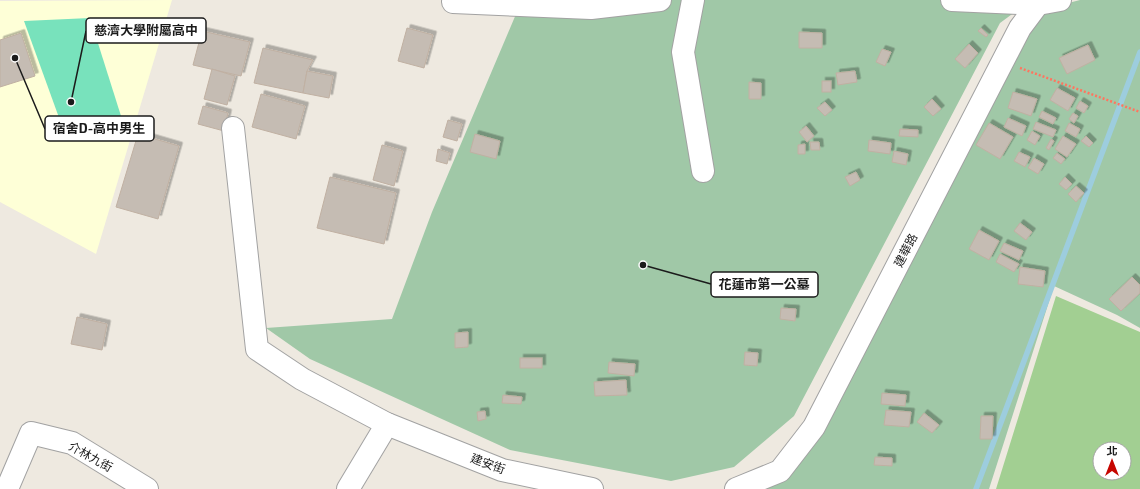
<svg xmlns="http://www.w3.org/2000/svg" width="1140" height="489" viewBox="0 0 1140 489" font-family="'Exo 2','Noto Sans TC',sans-serif">
<style>
.education{fill:#feffd7}
.forest{fill:#a2cf92;fill-rule:evenodd}
.cemetery{fill:#a0c8a7}
.pitch{fill:#78e2bc}
.lines{fill:none;stroke-linecap:round;stroke-linejoin:round}
.stream{stroke:#9dcdde;stroke-width:5.5}
.building{fill:#c5bcb3;stroke:#c0b0a2;filter:url(#shadow)}
.minor-casing{stroke:#a2a2a2;stroke-width:24}
.path{stroke:#ff755f;stroke-width:2.5;stroke-dasharray:2 2;stroke-linecap:butt}
.minor{stroke:#fff;stroke-width:22}
.labels{text-anchor:middle;dominant-baseline:central;stroke-width:3;stroke-linejoin:round;paint-order:stroke}
.street-label{font-size:12px;fill:#1b1b1b;stroke:#fff}
.leader{fill:none;stroke:#1b1b1b;stroke-width:1.5}
.callout-dot{fill:#1b1b1b;stroke:#fff;stroke-width:1.5}
.callout{fill:#fff;stroke:#1b1b1b;stroke-width:1.5}
.callout-label{font-size:13px;text-anchor:middle;font-weight:bold;fill:#1b1b1b}
</style>
<defs>
<filter id="shadow"><feDropShadow dx="3.5" dy="-3.5" stdDeviation="0" flood-color="#0004"/></filter>
</defs>
<rect width="100%" height="100%" fill="#eee9e0"/>
<path class="education" d="M172 0 96 254 0 202V1Z"/>
<path class="forest" d="M1056 296 1140 332V489H996ZM1100 449H1124V473H1100Z"/>
<g class="cemetery">
<path d="M522 0H1031L1000 23 794 416 734 467 671 481 510 450 310 359 266 328 392 319 432 212Z"/>
<path d="M1080 0H1140V328L1117 315 1054 286 989 489H724L738 486 813 433 1033 24 1053 7Z"/>
</g>
<path class="pitch" d="M90 18 121 116 66 137 24 21Z"/>
<g class="lines">
<path class="stream" d="M976 489 1140 52"/>
</g>
<g class="building">
<path d="M407 28 433 35 424 68 398 61Z"/>
<path d="M981 28 988 35 986 37 978 31Z"/>
<path d="M202 31 250 42 241 76 193 65Z"/>
<path d="M799 32 822 33V48H799Z"/>
<path d="M21 33 35 76 0 87V40Z"/>
<path d="M969 44 978 53 965 68 955 59Z"/>
<path d="M1088 45 1095 60 1067 74 1059 58Z"/>
<path d="M263 48 313 60 307 71 303 93 254 83Z"/>
<path d="M882 49 891 52 885 66 876 62Z"/>
<path d="M212 69 235 76 227 105 204 99Z"/>
<path d="M307 71 333 76 329 98 303 93Z"/>
<path d="M855 71 857 82 838 85 836 73Z"/>
<rect x="822" y="81" width="9" height="11"/>
<path d="M749 82 761 83V99H749Z"/>
<path d="M1057 88 1075 98 1068 111 1050 100Z"/>
<path d="M1013 92 1037 99 1031 116 1008 108Z"/>
<path d="M261 94 305 106 296 139 252 127Z"/>
<path d="M932 99 941 109 933 116 924 107Z"/>
<path d="M1080 101 1088 106 1084 113 1076 108Z"/>
<path d="M825 102 832 110 825 116 817 108Z"/>
<path d="M203 106 228 113 224 131 198 124Z"/>
<path d="M1042 111 1056 118 1053 124 1039 117Z"/>
<path d="M1073 113 1078 116 1074 123 1069 119Z"/>
<path d="M1008 118 1026 126 1022 136 1004 127Z"/>
<path d="M448 120 462 124 457 141 443 137Z"/>
<path d="M1036 122 1056 130 1053 137 1033 129Z"/>
<path d="M989 123 1013 137 1000 159 976 145Z"/>
<path d="M1069 123 1080 129 1076 137 1065 131Z"/>
<path d="M806 126 814 136 807 142 799 132Z"/>
<path d="M900 129 918 130V137L899 136Z"/>
<path d="M1032 131 1040 136 1035 145 1027 140Z"/>
<path d="M138 134 179 146 158 219 116 207Z"/>
<path d="M475 134 500 141 496 159 470 152Z"/>
<path d="M1063 136 1076 144 1067 157 1055 149Z"/>
<path d="M1086 136 1093 143 1089 147 1081 141Z"/>
<path d="M1051 139 1054 141 1049 150 1046 148Z"/>
<path d="M869 140 891 143 890 154 868 151Z"/>
<path d="M810 142H819L820 150H811Z"/>
<path d="M805 144V154H798V145Z"/>
<path d="M382 145 403 151 394 186 373 180Z"/>
<path d="M438 149 450 153 447 164 436 161Z"/>
<path d="M894 151 908 154 906 165 892 162Z"/>
<path d="M1019 152 1030 157 1025 167 1014 161Z"/>
<path d="M1057 153 1065 159 1061 164 1053 158Z"/>
<path d="M1034 158 1044 164 1038 174 1028 168Z"/>
<path d="M856 172 860 180 850 186 845 177Z"/>
<path d="M330 177 396 193 384 244 317 228Z"/>
<path d="M1065 177 1072 184 1066 190 1059 184Z"/>
<path d="M1076 186 1084 193 1076 202 1068 194Z"/>
<path d="M1020 223 1032 232 1026 240 1014 231Z"/>
<path d="M979 230 999 241 989 260 969 249Z"/>
<path d="M1004 243 1023 251 1019 260 1000 251Z"/>
<path d="M1000 254 1019 264 1014 272 996 262Z"/>
<path d="M1020 267 1045 271 1043 287 1018 284Z"/>
<path d="M1132 277 1140 285V293L1121 311 1109 299Z"/>
<path d="M781 308 796 309 795 321 780 319Z"/>
<path d="M77 317 107 324 102 350 71 344Z"/>
<path d="M468 332V347L455 348V333Z"/>
<path d="M745 352 758 353 757 366 744 365Z"/>
<rect x="520" y="358" width="22" height="10"/>
<path d="M609 362 635 364 634 376 608 373Z"/>
<path d="M626 380 627 395 595 396 594 382Z"/>
<path d="M882 393 906 395 905 406 881 404Z"/>
<path d="M503 395 522 397 521 404 502 403Z"/>
<path d="M886 410 911 412 909 427 884 425Z"/>
<path d="M485 411 486 419 478 421 477 412Z"/>
<path d="M924 413 939 425 932 433 917 422Z"/>
<path d="M981 416H993L992 439H980Z"/>
<path d="M875 457 892 458V466L874 465Z"/>
</g>
<g class="lines">
<defs>
<g id="minor">
<path d="M693 0 683 52 703 171"/>
<path d="M952 0 1038 4"/>
<path d="M453 2 591 8 660 0"/>
<path d="M233 128 257 349 302 379 387 424 502 470 592 489"/>
<path d="M7 489 31 433 72 443 147 489"/>
<path d="M348 489 387 424"/>
<path d="M736 489 780 471 814 427 1020 28 1038 4 1060 0"/>
</g>
</defs>
<use href="#minor" class="minor-casing"/>
<path class="path" d="M1020 68 1140 112"/>
<use href="#minor" class="minor"/>
</g>
<g class="labels">
<g class="street-label">
<text transform="translate(905 250) rotate(-63)">建華路</text>
<text transform="translate(91 456) rotate(29)">介林九街</text>
<text transform="translate(488 463) rotate(20)">建安街</text>
</g>
</g>
<path class="leader" d="M71 102L86 31M15 58L45 129M643 265L711 284"/>
<g class="callout-dot">
<circle cx="71" cy="102" r="4"/>
<circle cx="15" cy="58" r="4"/>
<circle cx="643" cy="265" r="4"/>
</g>
<g class="callout">
<rect x="86" y="18" width="120" height="25" rx="4"/>
<rect x="45" y="116" width="109" height="25" rx="4"/>
<rect x="711" y="272" width="107" height="25" rx="4"/>
</g>
<g class="callout-label">
<text x="146" y="35">慈濟大學附屬高中</text>
<text x="99" y="133">宿舍D-高中男生</text>
<text x="764" y="289">花蓮市第一公墓</text>
</g>
<g transform="translate(1112 461)"><circle r="19" fill="#ffffff" stroke="#a4a4a4"/>
<path d="M0-3L7 15L0 10L-7 15Z" fill="#c60600"/>
<text y="-6" font-size="11" font-weight="bold" text-anchor="middle" fill="#1b1b1b">北</text>
</g>
</svg>
